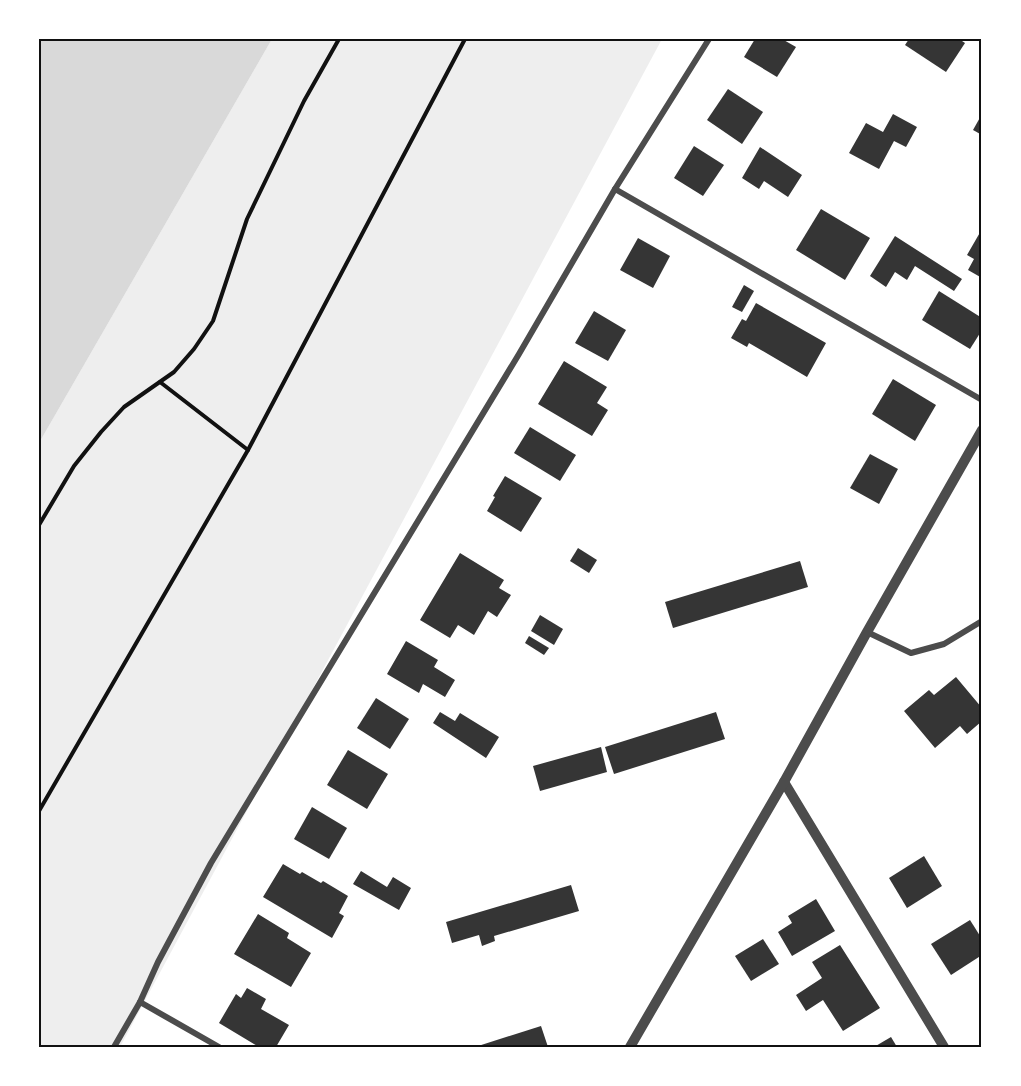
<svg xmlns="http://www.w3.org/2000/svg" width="1021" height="1086" viewBox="0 0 1021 1086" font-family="'Open Sans',sans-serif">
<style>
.green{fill:#eee}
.water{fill:#d9d9d9}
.building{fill:#353535}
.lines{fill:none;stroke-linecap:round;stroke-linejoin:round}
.path{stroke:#111;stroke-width:4}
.minor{stroke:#4c4c4c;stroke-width:6}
.tertiary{stroke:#4c4c4c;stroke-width:10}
.neatline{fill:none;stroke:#111;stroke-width:2}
</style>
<rect width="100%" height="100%" fill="#fff"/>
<path class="green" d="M272 39H662L120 1047H39V443Z"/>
<path class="water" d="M39 39H272L39 443Z"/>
<g class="building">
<path d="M755 39H782L796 47 777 77 744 57Z"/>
<path d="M909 39H959L965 43 946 72 905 45Z"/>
<path d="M728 89 763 112 742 144 707 120Z"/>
<path d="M893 114 917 127 906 147 894 141 879 169 849 153 866 123 883 132Z"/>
<path d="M982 114V135L973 130Z"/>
<path d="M694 146 724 165 703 196 674 178Z"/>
<path d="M760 147 802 175 788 197 764 181 759 189 742 178Z"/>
<path d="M821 209 870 238 845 280 796 250Z"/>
<path d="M982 229V278L968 270 974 259 967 255Z"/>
<path d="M895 236 962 279 954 291 915 266 907 280 895 272 886 287 870 276Z"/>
<path d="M638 238 670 256 653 288 620 270Z"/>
<path d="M744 285 754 291 742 312 732 307Z"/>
<path d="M939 291 982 318V330L970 349 922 320Z"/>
<path d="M756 303 826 343 807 377 749 343 747 347 731 338 742 319 746 321Z"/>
<path d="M594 311 626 330 608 361 575 343Z"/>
<path d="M564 361 607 387 597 403 608 410 592 436 538 404Z"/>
<path d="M893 379 936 405 915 441 872 414Z"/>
<path d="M530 427 576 455 560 481 514 453Z"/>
<path d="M870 454 898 469 879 504 850 488Z"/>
<path d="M505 476 542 498 521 532 487 511 495 497 493 496Z"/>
<path d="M578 548 597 560 589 573 570 561Z"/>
<path d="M460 553 504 580 499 588 511 595 497 617 488 611 474 635 458 625 450 638 420 620Z"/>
<path d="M800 561 808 587 673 628 665 602Z"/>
<path d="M540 615 563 629 554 645 531 631Z"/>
<path d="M529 636 549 648 544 655 525 643Z"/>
<path d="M406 641 438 660 434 667 455 680 445 697 423 684 419 693 387 674Z"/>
<path d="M956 677 982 708V721L967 734 960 726 935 748 904 711 929 690 934 695Z"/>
<path d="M376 698 409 719 390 749 357 728Z"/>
<path d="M440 712 455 721 460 713 499 737 486 758 433 723Z"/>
<path d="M716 712 725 739 614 774 605 747Z"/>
<path d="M601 747 607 772 540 791 533 766Z"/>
<path d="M348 750 388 774 367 809 327 785Z"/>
<path d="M312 807 347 828 329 859 294 839Z"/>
<path d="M924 856 942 886 907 908 889 878Z"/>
<path d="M283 864 300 874 302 872 321 883 323 881 348 896 339 913 344 916 332 938 263 897Z"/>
<path d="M361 871 387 887 393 877 411 888 399 910 353 884Z"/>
<path d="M571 885 579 911 494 936 495 941 482 946 479 935 452 943 446 922Z"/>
<path d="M816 899 835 931 792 956 778 932 792 923 788 916Z"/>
<path d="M258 914 289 933 287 938 311 953 291 987 234 954Z"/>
<path d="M970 920 982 939V955L951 975 931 944Z"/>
<path d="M763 939 779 964 751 981 735 956Z"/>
<path d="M840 945 880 1008 843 1031 823 1000 806 1011 796 995 822 978 812 962Z"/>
<path d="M247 988 266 999 261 1009 289 1025 276 1047H259L219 1023 236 994 241 998Z"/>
<path d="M541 1026 548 1047H475Z"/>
<path d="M891 1037 897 1047H874Z"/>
</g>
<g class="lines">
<g class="path">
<path d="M160 382 248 450"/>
<path d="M39 525 74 466 101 432 124 407 174 372 194 349 213 321 247 219 304 101 339 39"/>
<path d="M39 811 248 450 465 39"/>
</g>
<g class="minor">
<path d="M615 189 982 400"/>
<path d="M867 632 911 653 944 644 982 621"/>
<path d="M140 1002 219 1047"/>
<path d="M114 1047 140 1002 158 962 211 863 519 354 615 189 709 39"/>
</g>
<g class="tertiary">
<path d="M784 782 944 1047"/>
<path d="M630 1047 784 782 867 632 982 430"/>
</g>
</g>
<rect width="1021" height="1086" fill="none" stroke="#ffffff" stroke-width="81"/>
<rect x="40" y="40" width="940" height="1006" class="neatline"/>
</svg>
